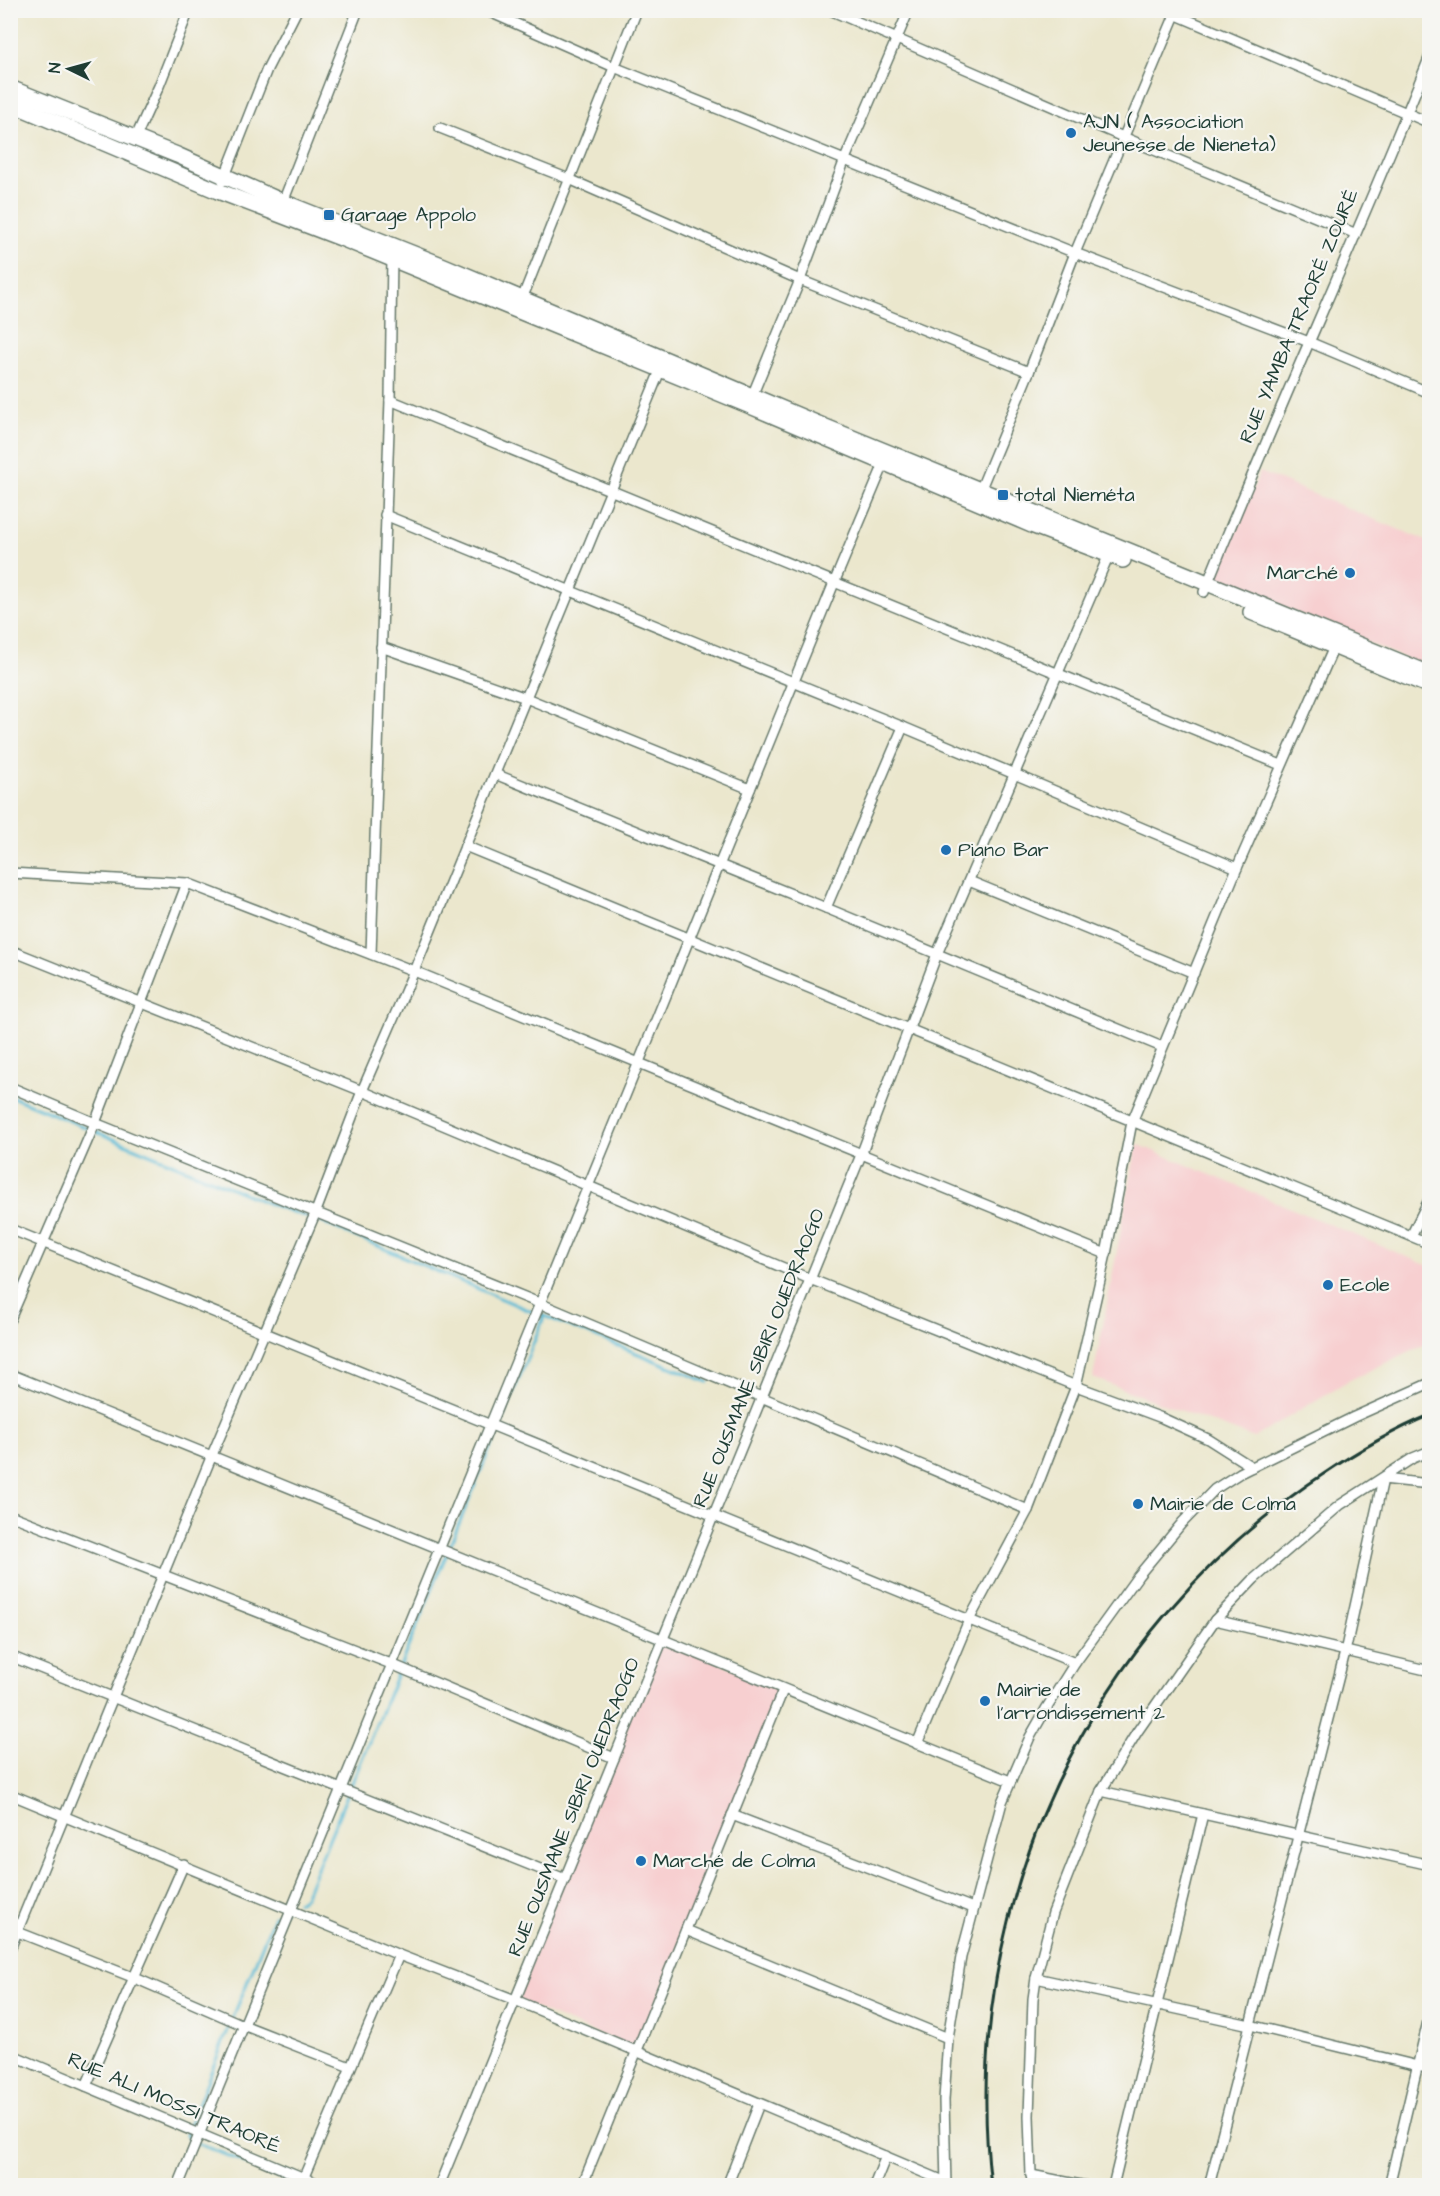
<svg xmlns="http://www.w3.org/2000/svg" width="1440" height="2196" viewBox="0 0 1440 2196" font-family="'Architects Daughter',sans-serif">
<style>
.built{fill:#f7cfd0}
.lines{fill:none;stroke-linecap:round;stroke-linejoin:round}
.stream{stroke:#57bad6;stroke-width:3}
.minor-casing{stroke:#66786a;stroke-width:12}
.primary-casing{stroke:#66786a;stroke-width:18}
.minor{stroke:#fff;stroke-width:9}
.primary{stroke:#fff;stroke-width:15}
.rail{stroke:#1f3d34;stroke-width:3}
.poi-dot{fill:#1f6fb2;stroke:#f6f6f2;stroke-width:2}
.labels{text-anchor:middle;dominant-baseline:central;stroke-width:4.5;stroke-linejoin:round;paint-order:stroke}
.poi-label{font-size:20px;fill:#1f3d34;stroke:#f6f6f2;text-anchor:start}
.street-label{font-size:20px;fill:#1f3d34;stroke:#f6f6f2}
</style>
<rect width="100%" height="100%" fill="#f6f6f2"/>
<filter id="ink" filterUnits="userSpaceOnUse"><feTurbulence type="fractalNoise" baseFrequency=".0167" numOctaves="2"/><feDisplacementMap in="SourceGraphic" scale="12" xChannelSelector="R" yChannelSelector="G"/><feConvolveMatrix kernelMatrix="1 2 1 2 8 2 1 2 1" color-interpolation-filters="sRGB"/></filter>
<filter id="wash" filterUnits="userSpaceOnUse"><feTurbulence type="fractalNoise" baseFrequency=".008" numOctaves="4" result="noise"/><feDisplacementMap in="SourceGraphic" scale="24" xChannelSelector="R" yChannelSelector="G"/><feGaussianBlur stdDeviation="1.35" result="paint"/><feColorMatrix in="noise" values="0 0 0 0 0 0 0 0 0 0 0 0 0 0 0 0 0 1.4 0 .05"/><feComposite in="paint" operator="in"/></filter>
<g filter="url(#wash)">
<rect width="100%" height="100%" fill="#ebe7cd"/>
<g class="built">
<path d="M1260 472 1429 542V668L1215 580Z"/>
<path d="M1137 1144 1429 1266V1342L1346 1382 1254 1438 1093 1378Z"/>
<path d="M662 1638 783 1690 637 2050 515 2000Z"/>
</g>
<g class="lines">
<g class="stream">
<path d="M10 1096 270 1204 324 1223 535 1313"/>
<path d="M542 1315 708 1382"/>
<path d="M297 1902 305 1897 543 1320 542 1316"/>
<path d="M284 1910 274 1916 186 2134 189 2140 298 2184"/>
</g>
</g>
</g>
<g filter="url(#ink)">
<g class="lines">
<defs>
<g id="minor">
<path d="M485 10 614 67 1075 253 1309 342 1430 393"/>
<path d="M830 10 1123 137 1354 233"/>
<path d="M1165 10 1430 123"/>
<path d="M440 128 569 179 800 280 1029 372"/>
<path d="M135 139 159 86 189 10"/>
<path d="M223 181 267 69 297 10"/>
<path d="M283 202 358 10"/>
<path d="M520 304 637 10"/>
<path d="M390 400 1281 765"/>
<path d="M750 401 800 280 845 159 909 10"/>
<path d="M979 493 1029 372 1075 253 1177 10"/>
<path d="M385 515 903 727 1237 868"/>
<path d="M1204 592C1276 412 1358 236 1430 56"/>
<path d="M381 647 526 698 750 789"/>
<path d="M495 774 826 908 1162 1047"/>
<path d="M465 846 1430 1244"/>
<path d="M10 873 187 883 414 971 1106 1254"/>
<path d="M969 881 1194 973"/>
<path d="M826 908 903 727"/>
<path d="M10 950 362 1091 810 1279 1076 1386 1162 1418 1208 1439 1252 1467"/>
<path d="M371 954 390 400 392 255"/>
<path d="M10 1087 95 1123 539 1303 1028 1510"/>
<path d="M10 1229 1075 1663"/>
<path d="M1411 1236 1430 1198"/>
<path d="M10 1319 95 1123 187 883"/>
<path d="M10 1374C344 1508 676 1647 1010 1781"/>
<path d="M10 1515 391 1664 614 1758"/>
<path d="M1215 1620 1430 1671"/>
<path d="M10 1656 565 1879"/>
<path d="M917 1744 969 1620 1028 1510 1076 1386 1106 1254 1132 1122 1237 868 1334 647"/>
<path d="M1101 1791 1430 1865"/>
<path d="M10 1794 399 1955 515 2000 946 2182"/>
<path d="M732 1815 973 1908"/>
<path d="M10 1929 135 1978 243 2025 350 2067"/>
<path d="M686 1930 948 2038"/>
<path d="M10 1949 212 1455 315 1214 362 1091 414 971 662 366"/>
<path d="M1036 1978 1250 2025 1430 2069"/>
<path d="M10 2054 323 2186"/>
<path d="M86 2086 184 1864"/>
<path d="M1031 2175 1086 2186"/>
<path d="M178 2186 639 1062 834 583 886 459"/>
<path d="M300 2186 399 1955"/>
<path d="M439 2186 861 1155 937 954 1110 552"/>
<path d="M582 2186 783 1690"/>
<path d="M727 2186 759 2104"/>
<path d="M874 2186 886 2156"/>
<path d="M946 2186 944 2100 948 2038 961 1957 1002 1802 1030 1737 1046 1709 1075 1663 1138 1576 1182 1523 1215 1489 1240 1473 1354 1417 1430 1383"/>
<path d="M1033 2186 1031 2175 1029 2116 1033 1999 1036 1978 1053 1913 1101 1791 1137 1732 1215 1620 1254 1579 1340 1505 1413 1458 1430 1451"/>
<path d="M1113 2186 1203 1814"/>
<path d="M1209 2186 1345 1652 1383 1479 1430 1484"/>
<path d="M1389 2186 1430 2013"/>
</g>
<g id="primary">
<path d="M10 88 177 155 283 202 444 266 823 426 1430 674"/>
<path d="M10 103 218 191 341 238 748 405 1034 526 1123 560"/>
<path d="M1251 612 1430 686"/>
</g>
</defs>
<use href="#minor" class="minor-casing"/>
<use href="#primary" class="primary-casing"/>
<use href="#minor" class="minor"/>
<use href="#primary" class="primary"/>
<path class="rail" d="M991 2186C958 1907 1089 1630 1322 1475 1356 1452 1391 1431 1430 1415"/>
</g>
</g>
<g class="poi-dot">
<circle cx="1071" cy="133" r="6"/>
<rect x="323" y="209" width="12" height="12" rx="3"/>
<rect x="997" y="489" width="12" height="12" rx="3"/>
<circle cx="1350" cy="573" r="6"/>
<circle cx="946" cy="850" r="6"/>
<circle cx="1328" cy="1285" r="6"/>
<circle cx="1138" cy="1504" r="6"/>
<circle cx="985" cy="1701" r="6"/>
<circle cx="641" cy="1861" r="6"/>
</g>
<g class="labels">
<g class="poi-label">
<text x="1083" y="122">AJN ( Association<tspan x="1083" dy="23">Jeunesse de Nieneta)</tspan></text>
<text x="341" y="215">Garage Appolo</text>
<text x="1015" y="495">total Nieméta</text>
<text x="1338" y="573" text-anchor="end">Marché</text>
<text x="958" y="850">Piano Bar</text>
<text x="1340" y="1285">Ecole</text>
<text x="1150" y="1504">Mairie de Colma</text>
<text x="997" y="1690">Mairie de<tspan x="997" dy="23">l'arrondissement 2</tspan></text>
<text x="653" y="1861">Marché de Colma</text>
</g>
<g class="street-label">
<text transform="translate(1299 316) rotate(-67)">RUE YAMBA TRAORÉ ZOURÉ</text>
<text transform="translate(759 1358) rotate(-68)">RUE OUSMANE SIBIRI OUEDRAOGO</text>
<text transform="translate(574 1807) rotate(-68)">RUE OUSMANE SIBIRI OUEDRAOGO</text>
<text transform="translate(174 2103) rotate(23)">RUE ALI MOSSI TRAORÉ</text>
</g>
</g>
<rect width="1440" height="2196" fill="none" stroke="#f6f6f2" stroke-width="36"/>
<g transform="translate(69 69) rotate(275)" stroke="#f6f6f2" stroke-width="4.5" paint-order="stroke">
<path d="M0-4.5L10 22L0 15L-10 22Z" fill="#1f3d34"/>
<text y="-9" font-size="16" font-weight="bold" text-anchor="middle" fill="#1f3d34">N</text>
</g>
</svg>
